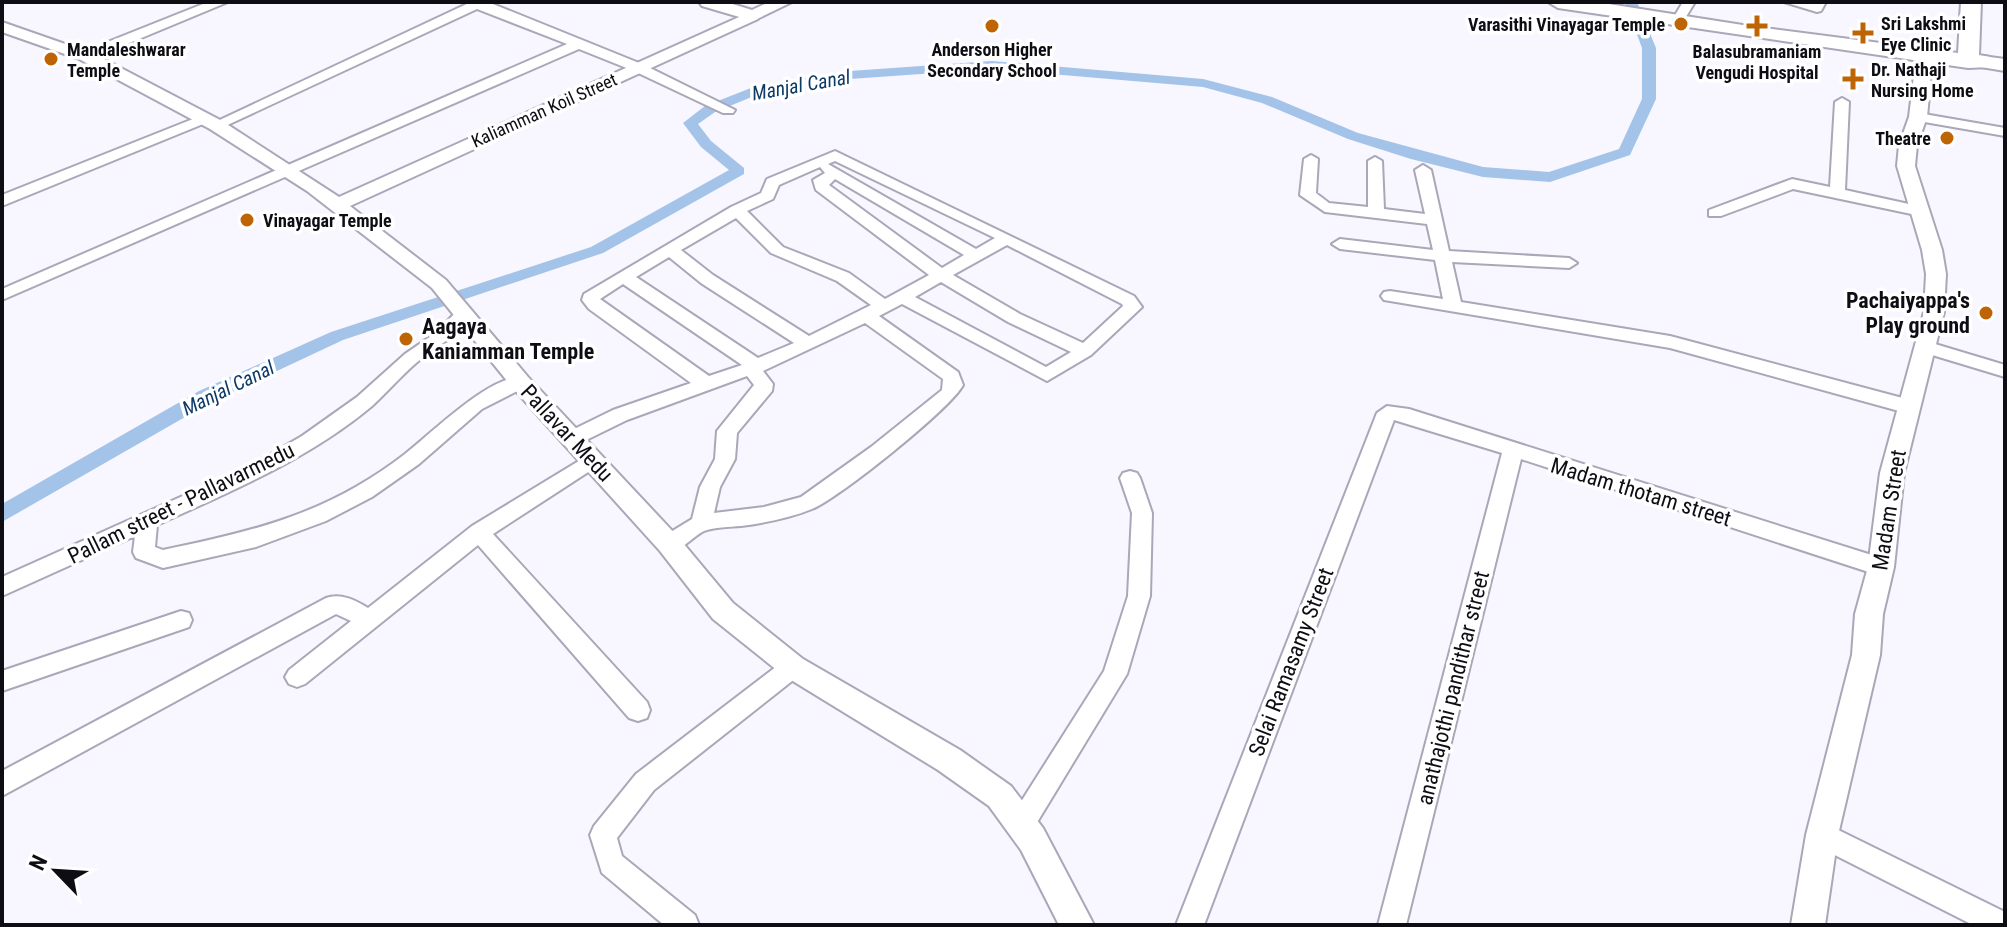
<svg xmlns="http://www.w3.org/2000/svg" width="2007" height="927" viewBox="0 0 2007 927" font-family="'Roboto Condensed',sans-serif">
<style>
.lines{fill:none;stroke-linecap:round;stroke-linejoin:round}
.canal{fill:#a4c3e8;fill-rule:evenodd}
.minor-casing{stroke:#aba6b8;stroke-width:4}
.tertiary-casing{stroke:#aba6b8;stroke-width:4}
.secondary-casing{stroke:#aba6b8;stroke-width:4}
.primary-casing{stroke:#aba6b8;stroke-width:4}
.trunk-casing{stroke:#aba6b8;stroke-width:4}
.minor{fill:#fff;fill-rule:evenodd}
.tertiary{fill:#fff;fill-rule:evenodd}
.secondary{fill:#fff;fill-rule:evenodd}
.primary{fill:#fff;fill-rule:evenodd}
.trunk{fill:#fff;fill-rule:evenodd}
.poi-dot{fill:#be6404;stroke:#fff;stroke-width:3}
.labels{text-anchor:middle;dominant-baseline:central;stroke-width:7;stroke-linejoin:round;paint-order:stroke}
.far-poi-label{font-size:18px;font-weight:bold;fill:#0e0d13;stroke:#fff;text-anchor:start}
.far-street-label{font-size:18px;fill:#0e0d13;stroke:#fff}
.far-water-label{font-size:20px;font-style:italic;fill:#0c3a67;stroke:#fff}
.poi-label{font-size:22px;font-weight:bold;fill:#0e0d13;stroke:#fff;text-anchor:end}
.street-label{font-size:22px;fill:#0e0d13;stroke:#fff}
</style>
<rect width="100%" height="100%" fill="#f8f6fe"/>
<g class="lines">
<path class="canal" d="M1625 2H1637L1656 48V99L1630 155 1550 182 1483 177 1411 159 1348 139 1262 103 1203 87 992 69 850 79 759 94 715 112 698 124 711 141 744 168V174L603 253 343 340 213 401 2 522V504L199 391 331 332 591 247 729 170 701 147 683 123 705 106 756 86 850 71 992 61 1203 79 1272 97 1358 133 1483 167 1549 172 1619 149 1642 99V48Z"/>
<defs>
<g id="minor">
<path d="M471 2H488L644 65 735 110 733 113H723L634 71 579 49 2 300V289L567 44 477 9 221 128 216 129 209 125Z"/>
<path d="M1683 2H1695L1684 20H1676L1674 17Z"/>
<path d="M1784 2H1826L1821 11 1817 12Z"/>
<path d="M1842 98 1849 102 1845 190 1927 208V214L1921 216 1793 189 1721 216H1709V210L1792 179 1830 187 1835 102Z"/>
<path d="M1918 113 2005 128V136L1913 120V114Z"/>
<path d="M203 115 208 116V122L2 206V195Z"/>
<path d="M835 151 1134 296 1142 307 1091 355 1047 381 902 304 879 316 958 372 963 385C951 408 838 499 812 509 790 518 764 523 741 526 730 527 714 527 704 531 690 538 679 556 661 550L658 544 661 538 692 519 700 487 715 459 717 431 754 385 747 376 627 420 578 444H564L561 439 564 434 613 410 691 383 589 309 582 300 584 294 731 207 761 193 767 179ZM835 161 995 238 976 249 828 164ZM820 167 825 173 813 180 816 190 929 275 885 299 849 273 783 247 747 211 773 199 779 185ZM835 179 964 255 942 268 829 185ZM736 218 771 253 837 281 871 305 809 336 713 275 681 250ZM1007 245 1122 304 1123 306 1083 343 1020 314 953 275ZM669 257 701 283 794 343 758 358 636 277ZM941 282 1008 322 1071 352 1046 367 915 297ZM623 284 742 365 709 376 600 299ZM865 323 943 379 942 390 871 447 801 497 764 507 714 513 720 487 735 459 737 433 772 391 773 384 763 371Z"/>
<path d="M1311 155 1318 159 1316 193 1329 203 1368 207V161L1375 157 1382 161 1384 209 1425 214 1415 170 1423 165 1431 170 1449 251 1569 258 1577 263 1569 268 1452 262 1461 302 1670 336 1910 400 1920 407 1910 414 1670 348 1384 300 1381 296 1384 292 1390 291 1443 299 1435 260 1340 249 1332 244 1340 239 1433 250 1427 224 1325 212 1300 195 1304 159Z"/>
<path d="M463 309 472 315C457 336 436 347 416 363 401 376 387 392 372 406 309 459 231 491 157 525L155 547 163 550C256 531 329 513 405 454 430 435 495 369 527 378L529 382 527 386 482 409 419 464 372 497 326 521 256 547 163 568 136 558 133 552 135 536 2 596V577L252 465 302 436 357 397 405 354 437 332 457 311Z"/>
<path d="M1925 341 2005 365V377L1919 351 1916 347 1919 343Z"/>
<path d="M1387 406 1409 409 1881 558 1889 561 1892 567 1889 573 1881 576 1521 459 1406 925H1378L1502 453 1394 420 1204 925H1176L1377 413Z"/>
<path d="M592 453 599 455 602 460 599 465 493 534 647 702 650 710 647 718 638 721 629 718 478 545 305 684 297 687 289 684 285 677 289 670 351 621 336 614 2 796V771L326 598C341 593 355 600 368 608L472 526Z"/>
<path d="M1130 471 1137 473 1140 478 1152 513 1150 596 1127 674 1030 834 1021 837 1012 834 1008 825 1012 816 1104 671 1128 596 1132 513 1120 478 1123 473Z"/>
<path d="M181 611 189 613 192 620 189 627 2 691V671Z"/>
<path d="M793 657 801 660 805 667 801 674 654 790 617 838 622 856 695 915 699 925H664L602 873 590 835 594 826 636 774 785 660Z"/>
<path d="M1822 822 2005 912V925H1973L1813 844 1809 835 1813 826Z"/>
</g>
<g id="tertiary">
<path d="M208 2H228L98 56 222 121 339 197 748 13H758V19L350 206 446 280 528 377 678 537 733 603 803 659 960 750 1011 786 1043 828 1094 925H1059L1021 850 989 806 938 770 783 675 713 619 660 551 512 387 432 288 307 191 210 129 79 59 2 32V22L85 51Z"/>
<path d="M1925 46 1933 51 1927 117 1917 145 1915 166 1942 250 1946 274 1944 312 1904 473 1894 567 1883 614 1880 655 1838 835 1825 925H1791L1806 835 1852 655 1855 614 1868 567 1880 473 1924 312 1926 274 1922 250 1897 166 1899 145 1909 117 1917 51Z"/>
</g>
<path id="secondary" d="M699 2H726L752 10 769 2H792L753 21 702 6Z"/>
<path id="primary" d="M1982 56 2005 59V71L1975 66 1972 62 1975 58Z"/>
<path id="trunk" d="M1548 2H1596L1749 26 1958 53 1961 2H1981L1979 55 1990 57 1993 62 1990 67 1968 68 1558 8Z"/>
</defs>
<use href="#minor" class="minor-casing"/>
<use href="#tertiary" class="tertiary-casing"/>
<use href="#secondary" class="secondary-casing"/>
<use href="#primary" class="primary-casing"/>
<use href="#trunk" class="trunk-casing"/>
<use href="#minor" class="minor"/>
<use href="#tertiary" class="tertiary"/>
<use href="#secondary" class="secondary"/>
<use href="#primary" class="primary"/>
<use href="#trunk" class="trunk"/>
</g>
<g class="poi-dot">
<circle cx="1681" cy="24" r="8"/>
<circle cx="992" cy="26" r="8"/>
<path d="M1753 14h8v8h8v8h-8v8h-8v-8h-8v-8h8z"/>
<path d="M1859 21h8v8h8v8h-8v8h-8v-8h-8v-8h8z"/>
<circle cx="51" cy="59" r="8"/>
<path d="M1849 67h8v8h8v8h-8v8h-8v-8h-8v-8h8z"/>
<circle cx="1947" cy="138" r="8"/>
<circle cx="247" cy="220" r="8"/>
<circle cx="1986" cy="313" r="8"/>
<circle cx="406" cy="339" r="8"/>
</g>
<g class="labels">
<g class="far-poi-label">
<text x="1881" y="23">Sri Lakshmi<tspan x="1881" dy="21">Eye Clinic</tspan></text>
<text x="1665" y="24" text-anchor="end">Varasithi Vinayagar Temple</text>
<text x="67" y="49">Mandaleshwarar<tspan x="67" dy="21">Temple</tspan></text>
<text x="992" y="49" text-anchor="middle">Anderson Higher<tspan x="992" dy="21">Secondary School</tspan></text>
<text x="1757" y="51" text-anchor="middle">Balasubramaniam<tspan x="1757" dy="21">Vengudi Hospital</tspan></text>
<text x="1871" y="69">Dr. Nathaji<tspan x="1871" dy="21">Nursing Home</tspan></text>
<text x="1931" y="138" text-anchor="end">Theatre</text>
<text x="263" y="220">Vinayagar Temple</text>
</g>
<g class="far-street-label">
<text transform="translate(544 110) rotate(-24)">Kaliamman Koil Street</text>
</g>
<g class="far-water-label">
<text transform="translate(801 85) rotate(-10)">Manjal Canal</text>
<text transform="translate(228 388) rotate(-26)">Manjal Canal</text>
</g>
<g class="poi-label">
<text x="1970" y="300">Pachaiyappa's<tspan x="1970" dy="25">Play ground</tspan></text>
<text x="422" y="326" text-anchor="start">Aagaya<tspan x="422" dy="25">Kaniamman Temple</tspan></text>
</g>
<g class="street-label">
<text transform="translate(567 433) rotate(47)">Pallavar Medu</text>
<text transform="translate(1641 492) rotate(17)">Madam thotam street</text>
<text transform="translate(181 503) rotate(-26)">Pallam street - Pallavarmedu</text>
<text transform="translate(1889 510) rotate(-81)">Madam Street</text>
<text transform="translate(1291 662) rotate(-69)">Selai Ramasamy Street</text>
<text transform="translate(1453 688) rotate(-76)">anathajothi pandithar street</text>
</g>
</g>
<rect width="2007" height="927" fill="none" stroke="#0e0d13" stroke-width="8"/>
<g transform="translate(56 871) rotate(295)" stroke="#ffffff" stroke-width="6" paint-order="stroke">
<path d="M0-6L14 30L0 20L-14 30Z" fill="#0e0d13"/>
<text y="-12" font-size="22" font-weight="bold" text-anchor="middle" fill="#0e0d13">N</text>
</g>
</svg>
